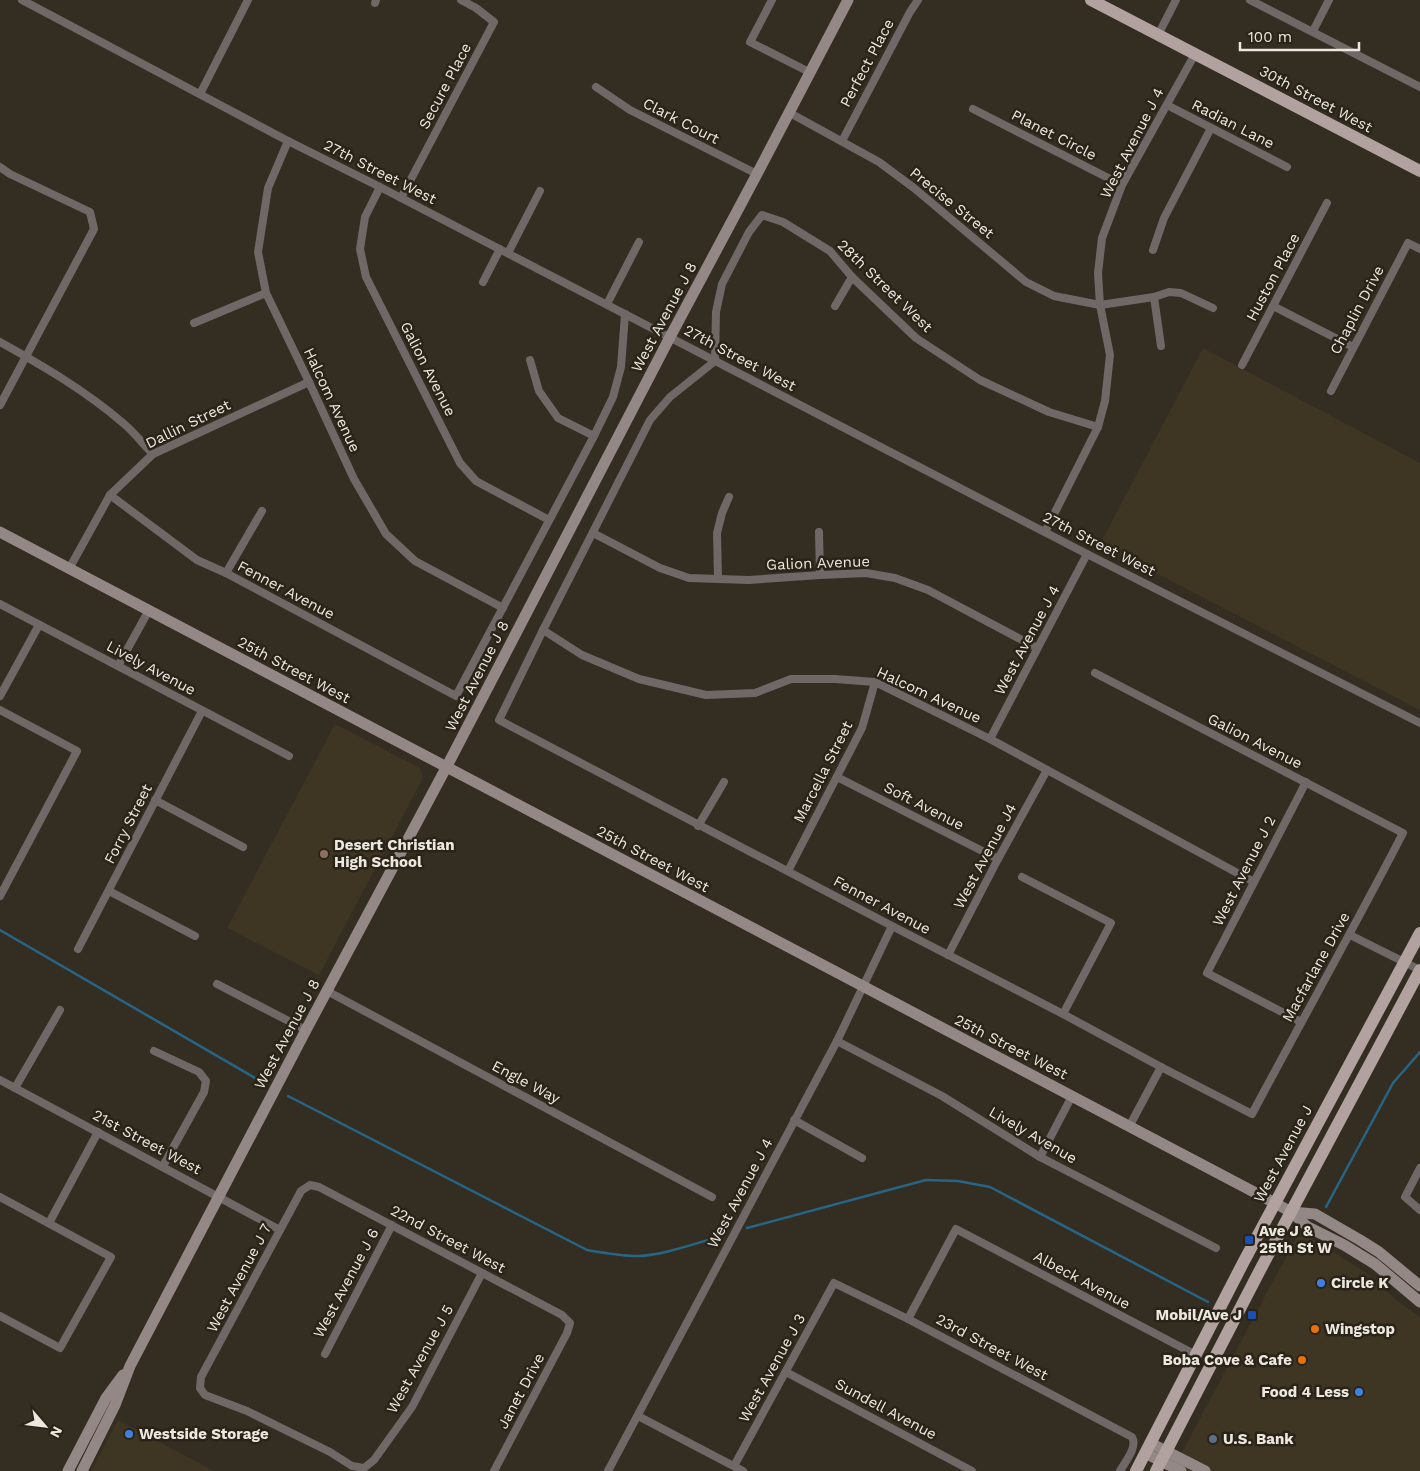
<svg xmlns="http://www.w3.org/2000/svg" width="1420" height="1471" viewBox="0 0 1420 1471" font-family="'Work Sans',sans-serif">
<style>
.built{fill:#3e3523}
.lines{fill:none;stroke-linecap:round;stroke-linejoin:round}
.stream{stroke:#276587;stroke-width:2.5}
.street{stroke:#706867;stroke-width:8}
.secondary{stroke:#948886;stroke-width:11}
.primary{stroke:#b1a19f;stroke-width:12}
.education-dot{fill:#8d6e63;stroke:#2a2418;stroke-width:2}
.transit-dot{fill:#1a4fb4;stroke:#2a2418;stroke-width:2}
.shop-dot{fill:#3f7fe0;stroke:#2a2418;stroke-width:2}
.food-dot{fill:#e8710a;stroke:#2a2418;stroke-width:2}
.service-dot{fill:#5c6f8a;stroke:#2a2418;stroke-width:2}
.labels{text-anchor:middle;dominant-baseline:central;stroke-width:5;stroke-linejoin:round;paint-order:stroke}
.street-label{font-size:15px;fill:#ece8e0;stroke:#2a2418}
.poi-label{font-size:15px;font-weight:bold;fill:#ece8e0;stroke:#2a2418;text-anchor:start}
</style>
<rect width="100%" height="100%" fill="#342d22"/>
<g class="built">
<path d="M1203 348 1420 463V710L1100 544Z"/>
<path d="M335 724 420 768 423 778 319 975 227 928Z"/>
<path d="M1306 1235 1365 1272 1400 1303 1420 1317V1471H1172L1296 1238Z"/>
<path d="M118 1420 214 1471H91Z"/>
</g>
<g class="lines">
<g class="stream">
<path d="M0 930 262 1082"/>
<path d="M288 1096 587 1250C604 1253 621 1256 638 1256 664 1255 696 1243 722 1236"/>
<path d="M1326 1207 1393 1083 1420 1052"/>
<path d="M747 1228 926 1180 958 1181 990 1187 1208 1302"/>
</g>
<g class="street">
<path d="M22 0 288 141 380 187 1087 554 1420 723"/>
<path d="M772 0 750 42 811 73"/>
<path d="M1250 0 1420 87"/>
<path d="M375 3 376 0"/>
<path d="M1313 31 1329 0"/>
<path d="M1158 35 1176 0"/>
<path d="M596 87 630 110 757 174"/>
<path d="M200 94 248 0"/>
<path d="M1167 105 1287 167"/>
<path d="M973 109 1122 185"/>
<path d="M790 113 879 162 914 188 1026 282 1054 296 1100 305 1154 297 1169 292 1181 293 1213 308"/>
<path d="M288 141 268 188 258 252 266 293 309 382 354 479 386 534 415 561 503 608"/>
<path d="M842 141 910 12 918 0"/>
<path d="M0 167 10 174 90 212 94 229 0 405"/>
<path d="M380 187 365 217 360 249 366 277 460 463 476 481 549 520"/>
<path d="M401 198 494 22 476 8 461 0"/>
<path d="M1153 250 1164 218 1211 128"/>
<path d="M508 253 540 191"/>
<path d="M483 282 500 249"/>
<path d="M1154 297 1161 346"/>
<path d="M607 304 639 242"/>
<path d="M835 306 852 277"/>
<path d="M1273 306 1353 347"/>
<path d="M194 323 266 293"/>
<path d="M0 342C43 366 86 391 123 423 134 432 143 444 153 454"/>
<path d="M530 360 539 391 558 418 594 436"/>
<path d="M1242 365 1327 203"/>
<path d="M1331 391 1408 243 1420 249"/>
<path d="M110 495 197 560 226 573 456 696 594 436 613 397 621 367 625 314"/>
<path d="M819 532 820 575"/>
<path d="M1045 532 1098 427 1105 401 1110 355 1100 305 1098 273 1102 238 1122 185 1195 54"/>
<path d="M593 533 660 568 689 578 749 580 820 575 866 573 895 578 928 590 1037 648"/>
<path d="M69 569 110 495 153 454 309 382"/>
<path d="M226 573 262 511"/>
<path d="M718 578 717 533 722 513 729 497"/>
<path d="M0 604 289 756"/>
<path d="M543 630 582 655 639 679 706 695 755 693 791 679H835L875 682 990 739 1254 882"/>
<path d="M118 666 149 610"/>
<path d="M1095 673 1403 833C1354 928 1302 1020 1252 1114L1161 1067 1063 1014 892 926 499 720 543 630 650 420 670 397 715 361 716 312 722 284 749 232 762 215 783 222 830 251 852 277 916 338 980 380 1049 412 1098 427"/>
<path d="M0 696 39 625"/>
<path d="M0 710 77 751 0 896"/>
<path d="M990 739 1087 554"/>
<path d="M837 777 998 859"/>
<path d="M155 800 243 847"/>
<path d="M698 826 724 782"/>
<path d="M788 871 862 728 875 682"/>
<path d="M1022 877 1111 923 1063 1014"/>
<path d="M109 891 195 936"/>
<path d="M1350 935 1420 970"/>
<path d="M78 949 202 711"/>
<path d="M948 955 998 859 1047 770"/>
<path d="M217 984 306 1030"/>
<path d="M327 991 712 1197"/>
<path d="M1301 1022 1207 973 1306 782"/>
<path d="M837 1041 942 1096 1040 1157 1216 1248"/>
<path d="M154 1051 199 1072 206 1081 204 1092 163 1166"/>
<path d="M0 1080 280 1230"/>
<path d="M15 1088 60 1010"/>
<path d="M794 1120 862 1158"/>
<path d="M1130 1125 1161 1067"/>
<path d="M1040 1157 1072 1096"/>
<path d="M1420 1168 1405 1197 1420 1210"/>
<path d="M0 1197 111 1257 60 1348 0 1316"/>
<path d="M49 1223 98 1132"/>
<path d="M482 1273 412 1407 374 1460 364 1468 352 1466 330 1452 247 1411 205 1395 200 1388 201 1377 301 1191 310 1185 319 1187 562 1315 570 1323 567 1333 494 1471"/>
<path d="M908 1319 956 1229 1196 1355"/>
<path d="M325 1354 392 1225"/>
<path d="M786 1372 972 1471"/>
<path d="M638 1416 743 1471"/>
<path d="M734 1466 834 1283 908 1319 1132 1437C1138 1447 1125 1462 1120 1471"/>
<path d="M608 1471 837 1041 892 926"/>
</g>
<g class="secondary">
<path d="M0 532 1275 1203 1291 1212 1308 1227 1344 1245 1375 1264 1420 1302"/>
<path d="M1291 1212 1315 1214 1360 1240 1379 1252 1420 1286"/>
<path d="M1150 1443 1205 1471"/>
<path d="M1145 1453 1181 1471"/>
<path d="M68 1471 106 1398 123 1375"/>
<path d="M82 1471 115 1405 130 1366 306 1030 447 766 670 337 757 174 848 0"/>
</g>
<g class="primary">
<path d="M1091 0 1420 171"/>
<path d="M1136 1471 1243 1263 1420 933"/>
<path d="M1156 1471 1259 1272 1420 970"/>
</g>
</g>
<circle class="education-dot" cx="324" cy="854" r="5"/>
<g class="transit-dot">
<rect x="1244" y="1235" width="10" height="10" rx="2.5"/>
<rect x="1247" y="1310" width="10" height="10" rx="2.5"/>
</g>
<g class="shop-dot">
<circle cx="1321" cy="1283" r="5"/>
<circle cx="1359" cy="1392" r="5"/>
<circle cx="129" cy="1434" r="5"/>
</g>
<g class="food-dot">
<circle cx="1315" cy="1329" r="5"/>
<circle cx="1302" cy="1360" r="5"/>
</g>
<circle class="service-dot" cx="1213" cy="1439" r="5"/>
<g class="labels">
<g class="street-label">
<text transform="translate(867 63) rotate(-62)">Perfect Place</text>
<text transform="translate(445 86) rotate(-62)">Secure Place</text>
<text transform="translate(1316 99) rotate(28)">30th Street West</text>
<text transform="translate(681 121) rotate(27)">Clark Court</text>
<text transform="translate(1233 124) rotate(27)">Radian Lane</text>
<text transform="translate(1054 135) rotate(27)">Planet Circle</text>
<text transform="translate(1132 143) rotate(-63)">West Avenue J 4</text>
<text transform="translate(380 172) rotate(27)">27th Street West</text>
<text transform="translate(952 203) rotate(39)">Precise Street</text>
<text transform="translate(1273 277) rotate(-62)">Huston Place</text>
<text transform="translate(885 286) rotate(44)">28th Street West</text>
<text transform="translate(1357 310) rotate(-62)">Chaplin Drive</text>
<text transform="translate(664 317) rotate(-62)">West Avenue J 8</text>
<text transform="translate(740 358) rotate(28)">27th Street West</text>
<text transform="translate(428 369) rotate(63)">Galion Avenue</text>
<text transform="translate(332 400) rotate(65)">Halcom Avenue</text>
<text transform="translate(188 424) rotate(-26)">Dallin Street</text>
<text transform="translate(1099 544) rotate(27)">27th Street West</text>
<text transform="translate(818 563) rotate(-2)">Galion Avenue</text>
<text transform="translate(286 590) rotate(28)">Fenner Avenue</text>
<text transform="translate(1027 640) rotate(-62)">West Avenue J 4</text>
<text transform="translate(151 668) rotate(28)">Lively Avenue</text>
<text transform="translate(294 670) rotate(28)">25th Street West</text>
<text transform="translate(477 676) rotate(-63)">West Avenue J 8</text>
<text transform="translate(929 695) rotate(25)">Halcom Avenue</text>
<text transform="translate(1255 741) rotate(27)">Galion Avenue</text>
<text transform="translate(823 772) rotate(-63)">Marcella Street</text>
<text transform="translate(924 806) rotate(27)">Soft Avenue</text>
<text transform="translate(128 824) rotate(-63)">Forry Street</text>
<text transform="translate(985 856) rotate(-62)">West Avenue J4</text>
<text transform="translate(653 859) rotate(28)">25th Street West</text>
<text transform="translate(1244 871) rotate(-63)">West Avenue J 2</text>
<text transform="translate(882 905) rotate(28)">Fenner Avenue</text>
<text transform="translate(1316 967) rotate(-61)">Macfarlane Drive</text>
<text transform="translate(287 1034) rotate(-62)">West Avenue J 8</text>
<text transform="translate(1011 1047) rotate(27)">25th Street West</text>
<text transform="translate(526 1082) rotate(28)">Engle Way</text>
<text transform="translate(1033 1135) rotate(30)">Lively Avenue</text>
<text transform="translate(147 1142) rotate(28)">21st Street West</text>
<text transform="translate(1283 1154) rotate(-62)">West Avenue J</text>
<text transform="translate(740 1193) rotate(-62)">West Avenue J 4</text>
<text transform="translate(448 1239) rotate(28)">22nd Street West</text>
<text transform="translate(239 1278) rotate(-62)">West Avenue J 7</text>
<text transform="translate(1082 1280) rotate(28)">Albeck Avenue</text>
<text transform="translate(346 1283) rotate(-62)">West Avenue J 6</text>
<text transform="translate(992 1347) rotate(28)">23rd Street West</text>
<text transform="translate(420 1359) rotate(-61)">West Avenue J 5</text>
<text transform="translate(772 1368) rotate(-61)">West Avenue J 3</text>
<text transform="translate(521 1391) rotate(-62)">Janet Drive</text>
<text transform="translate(886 1409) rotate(28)">Sundell Avenue</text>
</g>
<g class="poi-label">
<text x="334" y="845">Desert Christian<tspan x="334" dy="17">High School</tspan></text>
<text x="1259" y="1231">Ave J &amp;<tspan x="1259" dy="17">25th St W</tspan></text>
<text x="1331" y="1283">Circle K</text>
<text x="1242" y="1315" text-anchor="end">Mobil/Ave J</text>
<text x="1325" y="1329">Wingstop</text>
<text x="1292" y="1360" text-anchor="end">Boba Cove &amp; Cafe</text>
<text x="1349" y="1392" text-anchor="end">Food 4 Less</text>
<text x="139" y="1434">Westside Storage</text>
<text x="1223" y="1439">U.S. Bank</text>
</g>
</g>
<g transform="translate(45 1426) rotate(118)" stroke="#2a2418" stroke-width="4" paint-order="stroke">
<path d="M0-4L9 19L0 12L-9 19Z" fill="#ece8e0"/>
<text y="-8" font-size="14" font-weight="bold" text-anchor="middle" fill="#ece8e0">N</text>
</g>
<path d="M1240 42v8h119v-8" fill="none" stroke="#ece8e0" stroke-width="2.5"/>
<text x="1248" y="42" font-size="15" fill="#ece8e0" stroke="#2a2418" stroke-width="4" paint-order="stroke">100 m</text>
</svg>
